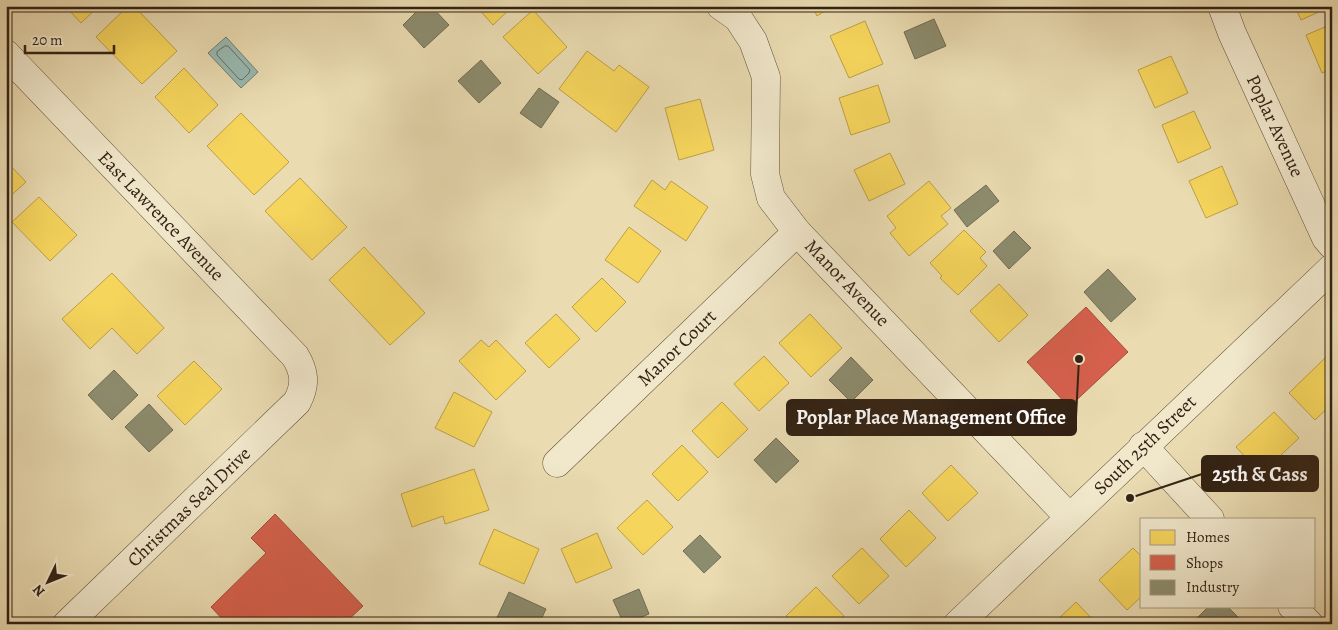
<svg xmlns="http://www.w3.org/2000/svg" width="1338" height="630" viewBox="0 0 1338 630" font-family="Alegreya,serif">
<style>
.water{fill:#99bab2;stroke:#707d73}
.homes{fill:#f6d55c;stroke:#bc9f46}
.shops{fill:#d6604d;stroke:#a54d3c}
.industry{fill:#8c8c6e;stroke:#716c53}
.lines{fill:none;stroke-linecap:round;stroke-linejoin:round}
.shore{stroke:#666e63;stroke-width:1}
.minor-casing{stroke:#61503b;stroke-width:29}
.minor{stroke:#f1e8cc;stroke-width:28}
.labels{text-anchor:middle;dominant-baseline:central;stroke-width:5;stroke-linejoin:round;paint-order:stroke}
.street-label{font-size:19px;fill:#332214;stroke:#f1e8cc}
.leader{fill:none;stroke:#332214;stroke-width:2}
.callout-dot{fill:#332214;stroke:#f1e8cc;stroke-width:2}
.callout{fill:#332214;stroke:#332214;stroke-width:2}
.callout-label{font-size:20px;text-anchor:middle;font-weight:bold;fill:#fff}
</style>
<rect width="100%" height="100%" fill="#eadbb1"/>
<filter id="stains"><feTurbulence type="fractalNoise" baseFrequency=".004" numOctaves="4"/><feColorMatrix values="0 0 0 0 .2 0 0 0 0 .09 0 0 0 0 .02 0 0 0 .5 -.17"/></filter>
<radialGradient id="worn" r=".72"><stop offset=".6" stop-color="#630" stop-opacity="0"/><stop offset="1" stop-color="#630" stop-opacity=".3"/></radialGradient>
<path class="water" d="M226 37 258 72 241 88 208 53Z"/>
<g class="homes">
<path d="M65 6H99L81 23Z"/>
<path d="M128 6H134L177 51 142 84 96 37Z"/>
<path d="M476 6H513L493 25Z"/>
<path d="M812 6H833L817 16Z"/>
<path d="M1295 6H1332L1301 20Z"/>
<path d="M533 10 567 47 538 74 503 37Z"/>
<path d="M865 21 883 64 849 78 830 36Z"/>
<path d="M1332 24V69L1322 73 1306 35Z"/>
<path d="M587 51 614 71 619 65 649 87 616 132 559 89Z"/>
<path d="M1171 56 1188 93 1155 108 1138 70Z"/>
<path d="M184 68 218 105 189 133 155 97Z"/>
<path d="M878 85 890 122 851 135 839 98Z"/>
<path d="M700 99 714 150 679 160 665 108Z"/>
<path d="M1194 111 1211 148 1178 163 1162 125Z"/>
<path d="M241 113 289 162 254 195 207 146Z"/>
<path d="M890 153 905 184 869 201 854 170Z"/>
<path d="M6 161 26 182 6 200Z"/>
<path d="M1222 166 1238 204 1206 218 1189 181Z"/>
<path d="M300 178 347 227 312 260 265 211Z"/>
<path d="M652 180 665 190 671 181 708 207 686 241 634 206Z"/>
<path d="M929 181 951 208 941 216 948 224 909 256 890 233 896 228 887 216Z"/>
<path d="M39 197 77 235 50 261 12 222Z"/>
<path d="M629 227 661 251 638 283 605 260Z"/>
<path d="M964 230 986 252 980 258 987 266 958 295 940 278 942 276 930 263Z"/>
<path d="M364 247 425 313 390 345 329 280Z"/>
<path d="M112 273 164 328 137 354 112 328 90 349 62 319Z"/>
<path d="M602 278 626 302 596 332 572 307Z"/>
<path d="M999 284 1028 315 999 342 970 311Z"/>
<path d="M556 314 580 339 549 368 525 343Z"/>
<path d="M810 314 842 348 811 377 779 343Z"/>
<path d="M481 340 489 347 496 340 526 371 496 400 459 361Z"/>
<path d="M764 356 789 383 759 411 734 384Z"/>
<path d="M1326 357 1332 363V404L1315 420 1289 393Z"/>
<path d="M194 361 222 389 185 425 157 396Z"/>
<path d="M454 392 492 412 474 447 435 428Z"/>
<path d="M722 402 748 429 718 458 692 431Z"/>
<path d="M1274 412 1299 438 1261 474 1236 447Z"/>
<path d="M682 445 708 472 678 501 652 474Z"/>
<path d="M951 465 978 493 948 521 922 493Z"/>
<path d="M474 469 489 510 445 524 443 516 412 527 401 494Z"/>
<path d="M647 500 673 527 643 555 617 528Z"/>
<path d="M909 510 936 538 906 567 880 539Z"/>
<path d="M494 529 539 549 524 584 479 564Z"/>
<path d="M597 533 612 568 576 583 561 549Z"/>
<path d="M862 548 889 576 859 604 832 576Z"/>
<path d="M1133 548 1142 557V596L1127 610 1099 580Z"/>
<path d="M816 587 844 616 836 624H793L786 616Z"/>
<path d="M1076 602 1097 624H1053Z"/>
</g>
<g class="shops">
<path d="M1086 307 1128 352 1069 407 1027 362Z"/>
<path d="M275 514 363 606 344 624H227L211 607 266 553 251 538Z"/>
</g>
<g class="industry">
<path d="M422 6H431L449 25 424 48 403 25Z"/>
<path d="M934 19 946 46 915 59 904 32Z"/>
<path d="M481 60 501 83 479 103 458 81Z"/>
<path d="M539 88 559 102 541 128 520 113Z"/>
<path d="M986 185 999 201 967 227 954 210Z"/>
<path d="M1014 231 1031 248 1009 269 993 251Z"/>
<path d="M1108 269 1136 299 1111 322 1084 292Z"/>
<path d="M851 357 873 380 851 402 829 380Z"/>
<path d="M114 370 138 395 112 420 88 395Z"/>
<path d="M149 404 173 430 149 452 125 427Z"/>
<path d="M776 438 799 461 776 483 754 460Z"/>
<path d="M700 535 721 557 704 573 683 551Z"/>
<path d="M639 589 649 614 624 624 613 600Z"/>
<path d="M509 592 546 609 539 624H494Z"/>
<path d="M1209 606H1227L1240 619 1234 624H1193L1192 623Z"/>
</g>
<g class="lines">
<path class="shore" d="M225 46H228L250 70 249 73 242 80 239 79 217 55V52Z"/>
<defs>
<g id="minor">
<path d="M721 6 738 18 753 41 766 77 765 174 771 198 797 232 1069 517"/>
<path d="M1222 6 1232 33 1326 238 1332 245"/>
<path d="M6 54 295 356C305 372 306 385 297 402L67 624"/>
<path d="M1143 446 1210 519"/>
<path d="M557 463 797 232"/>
<path d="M1292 606 1309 624"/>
<path d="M958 624 1332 268"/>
</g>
</defs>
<use href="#minor" class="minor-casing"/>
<use href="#minor" class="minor"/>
</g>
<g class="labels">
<g class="street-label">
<text transform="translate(1275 126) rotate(65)">Poplar Avenue</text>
<text transform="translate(161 216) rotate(46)">East Lawrence Avenue</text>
<text transform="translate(847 283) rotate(46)">Manor Avenue</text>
<text transform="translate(677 348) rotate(-44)">Manor Court</text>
<text transform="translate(1145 445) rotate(-44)">South 25th Street</text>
<text transform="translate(189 507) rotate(-44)">Christmas Seal Drive</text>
</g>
</g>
<path class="leader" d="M1079 359L1076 417M1130 498L1202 474"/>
<g class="callout-dot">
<circle cx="1079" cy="359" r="5"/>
<circle cx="1130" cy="498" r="5"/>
</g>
<g class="callout">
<rect x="787" y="400" width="289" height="35" rx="5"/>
<rect x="1202" y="456" width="116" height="35" rx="5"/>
</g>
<g class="callout-label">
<text x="931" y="424">Poplar Place Management Office</text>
<text x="1260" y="481">25th &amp; Cass</text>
</g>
<rect width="1338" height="630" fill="none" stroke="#eadbb1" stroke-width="25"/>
<rect x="8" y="8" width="1323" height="615" fill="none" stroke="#332214" stroke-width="2.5"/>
<rect x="12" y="12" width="1313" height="605" fill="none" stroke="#332214"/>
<rect x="1140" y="518" width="175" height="90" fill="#f1e8cc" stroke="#a59982"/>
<rect x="1150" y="530" width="25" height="15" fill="#f6d55c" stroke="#a59982"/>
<text x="1186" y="542" font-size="15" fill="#332214">Homes</text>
<rect x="1150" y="555" width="25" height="15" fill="#d6604d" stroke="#a59982"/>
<text x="1186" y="568" font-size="15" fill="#332214">Shops</text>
<rect x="1150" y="580" width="25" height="15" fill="#8c8c6e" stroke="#a59982"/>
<text x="1186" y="592" font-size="15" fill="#332214">Industry</text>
<g transform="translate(48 582) rotate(227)" stroke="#f1e8cc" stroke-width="4" paint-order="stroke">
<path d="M0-4L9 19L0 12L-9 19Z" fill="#332214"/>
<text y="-8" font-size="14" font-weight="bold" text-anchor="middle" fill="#332214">N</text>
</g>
<path d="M25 45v8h89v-8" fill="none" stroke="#332214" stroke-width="2.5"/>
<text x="32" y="45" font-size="15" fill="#332214" stroke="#f1e8cc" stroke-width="4" paint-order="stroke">20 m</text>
<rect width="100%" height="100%" filter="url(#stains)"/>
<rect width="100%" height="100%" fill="url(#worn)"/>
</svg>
